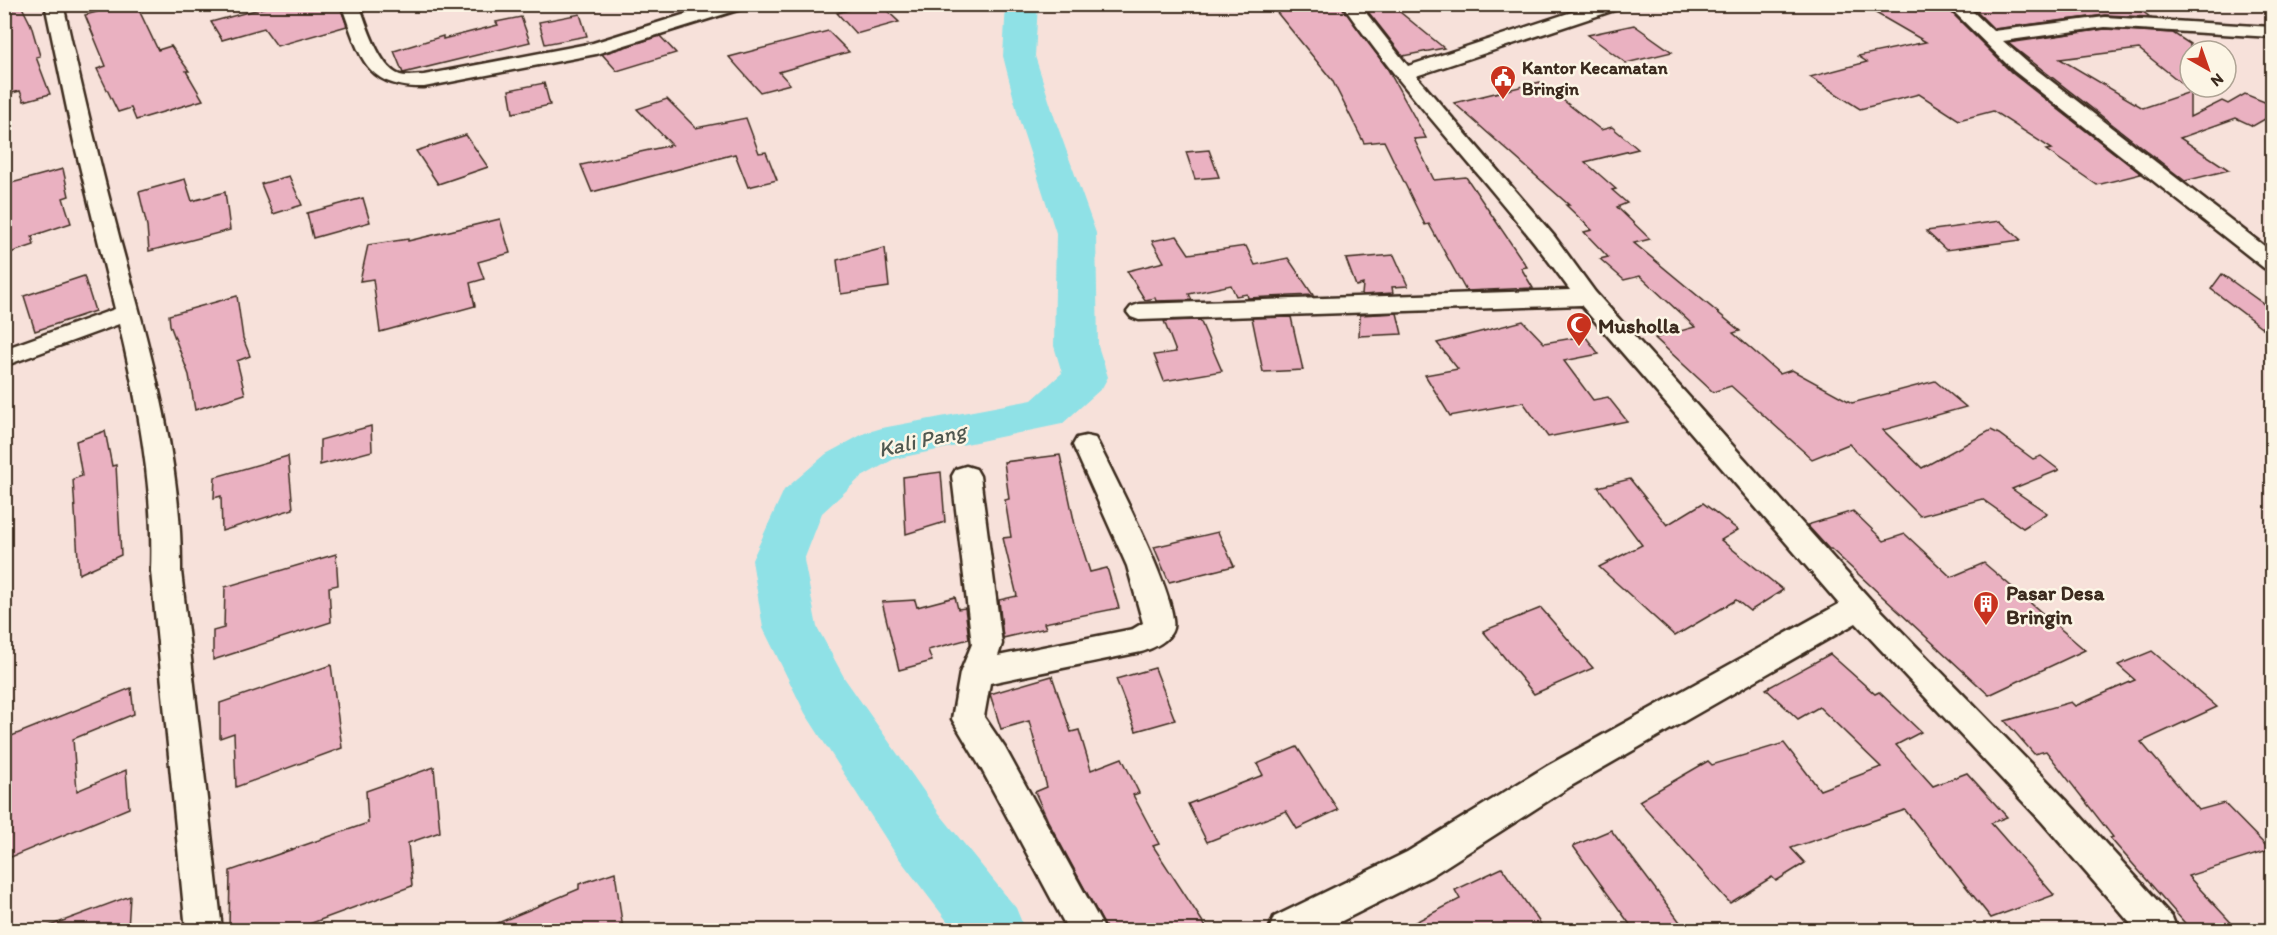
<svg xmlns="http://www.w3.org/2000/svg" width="2277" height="935" viewBox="0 0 2277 935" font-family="Itim,sans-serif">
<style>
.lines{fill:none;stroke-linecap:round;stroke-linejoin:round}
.river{fill:#8fe1e6;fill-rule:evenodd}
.building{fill:#eab1c1;stroke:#3b2a1e;stroke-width:1.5}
.minor-casing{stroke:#3b2a1e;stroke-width:5}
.minor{fill:#fcf5e5;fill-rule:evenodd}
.labels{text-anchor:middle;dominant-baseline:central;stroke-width:5;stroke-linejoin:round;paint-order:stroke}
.far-poi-label{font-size:18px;font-weight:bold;fill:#3b2a1e;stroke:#fcf5e5;text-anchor:start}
.poi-label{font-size:21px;font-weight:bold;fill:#3b2a1e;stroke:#fcf5e5;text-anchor:start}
.water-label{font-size:22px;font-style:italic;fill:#505850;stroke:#fcf5e5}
</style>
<rect width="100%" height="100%" fill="#f7e1da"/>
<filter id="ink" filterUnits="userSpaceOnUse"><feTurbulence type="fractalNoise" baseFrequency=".0167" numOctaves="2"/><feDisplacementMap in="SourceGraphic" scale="12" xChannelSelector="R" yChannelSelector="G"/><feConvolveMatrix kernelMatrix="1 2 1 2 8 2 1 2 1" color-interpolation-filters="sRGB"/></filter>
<g filter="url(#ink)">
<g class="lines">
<path class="river" d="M1006 4H1038L1035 56 1055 119 1096 233 1098 346 1108 377 1102 388 1062 424 894 459 860 478 822 513 804 560 817 627 845 679 939 813 1016 908 1025 930H954L895 853 805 713 763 628 752 560 784 490 826 454 865 433 882 428 1032 400 1062 373 1054 346 1056 233 1019 119 1003 56Z"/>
</g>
<g class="building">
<path d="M95 4H136L158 50 171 46 189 71H186L203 100 136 120 131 108 118 112 97 69 106 66 85 15 97 12Z"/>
<path d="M339 4 347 26 277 46 264 28 222 40 211 22 278 4Z"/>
<path d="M871 4H880L899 22 856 34 837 13Z"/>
<path d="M1270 4H1340L1387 68 1426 138 1414 139 1434 180 1466 177 1527 267 1521 268 1533 288 1466 291 1429 224 1425 225 1384 141 1364 143 1332 80Z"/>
<path d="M1362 4H1390L1444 48 1403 56Z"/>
<path d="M1860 4H1914L1925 11 1947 8 2012 73 2141 174 2097 185 2046 150 2052 149 1993 111 1959 120 1919 94 1860 109 1810 77 1867 62 1858 56 1926 42Z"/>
<path d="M1977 4H2132L2150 17 2105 15 1994 29 1970 5Z"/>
<path d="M22 7 31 25 40 56 36 57 50 94 24 101 20 91 4 95V11Z"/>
<path d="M580 14 587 36 545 44 539 22Z"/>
<path d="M521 17 530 42 403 73 394 51 443 36V39L498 25 496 22Z"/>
<path d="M1634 25 1672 52 1626 63 1588 35Z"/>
<path d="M2105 29 2173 33 2190 44V90L2139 49 2060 59 2143 108 2190 92V117L2222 101 2228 104 2245 94 2272 105V115L2253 126 2236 118 2180 138 2229 170 2185 181 2008 43Z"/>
<path d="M828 31 849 52 779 72 790 84 760 92 729 57Z"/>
<path d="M660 36 676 53 617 71 602 54Z"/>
<path d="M1540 82 1601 130 1612 127 1638 149 1585 162 1616 189 1612 190 1627 203 1617 207 1650 239 1634 243 1740 331 1733 333 1780 374 1792 370 1852 403 1935 381 1966 407 1883 430 1922 468 1991 430 1999 434 2033 459 2041 456 2059 470 2012 489 2047 513 2023 528 1982 499 1920 516 1849 444 1812 459 1731 386 1713 392 1655 338 1695 327 1640 276 1624 280 1600 259 1608 257 1584 232 1592 230 1566 205H1569L1454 103Z"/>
<path d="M544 83 550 105 513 113 509 90Z"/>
<path d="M667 99 696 128 746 118 759 153 766 152 777 180 748 187 735 154 592 192 581 165 672 145 637 109Z"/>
<path d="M466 135 488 167 438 184 416 151Z"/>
<path d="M1209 150 1219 177 1195 179 1186 152Z"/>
<path d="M63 169 69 196 63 198 71 223 32 236 34 245 4 255V185Z"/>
<path d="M289 176 302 205 273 214 261 184Z"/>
<path d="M185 179 192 201 225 192 230 230 149 251 147 226 139 192Z"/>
<path d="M363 198 370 222 313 238 307 213Z"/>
<path d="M500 219 510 253 478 262 484 279 470 283 475 306 380 332 373 279 360 281 368 245 408 239V241Z"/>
<path d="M2000 221 2021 240 1946 250 1926 231Z"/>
<path d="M1177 236 1189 254 1246 246 1255 265 1288 258 1313 295 1248 298 1247 294 1236 296 1231 285 1189 294 1192 300 1156 301 1155 298 1145 300 1127 271 1164 262 1152 241Z"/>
<path d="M885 248 889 287 841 294 837 260Z"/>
<path d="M1394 255 1408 286 1392 287 1393 293 1362 295 1363 284 1356 286 1346 259Z"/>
<path d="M2222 274 2272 310V335L2211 289Z"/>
<path d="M84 276 95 311 35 331 24 296Z"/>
<path d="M237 296 243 338 250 356 237 361 245 394 195 410 189 375 170 325 169 315Z"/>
<path d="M1397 313 1402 334 1359 336 1360 315Z"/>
<path d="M1291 317 1303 370 1263 372 1252 318Z"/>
<path d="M1200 320 1222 371 1164 381 1154 355 1176 352 1164 321Z"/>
<path d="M1523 321 1544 343 1585 336 1599 354 1564 361 1593 400 1608 397 1627 421 1548 437 1523 402 1450 416 1425 375 1458 369 1437 343Z"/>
<path d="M371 426 372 451 320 465V440Z"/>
<path d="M105 431 112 466 116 465 121 555 79 574 73 479 82 476 76 441Z"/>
<path d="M1060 455 1075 525 1090 572 1107 568 1119 608 1044 623 1046 628 1003 638 999 600 1017 596 1003 538 1011 537 1005 500 1009 499 1004 462Z"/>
<path d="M288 456 293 509 222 531 221 496 214 498 215 477Z"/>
<path d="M941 472 945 522 906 534 903 477Z"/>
<path d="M1630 479 1667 525 1703 503 1738 530 1721 540 1783 590 1750 611 1736 600 1675 636 1599 567 1642 545 1598 487Z"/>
<path d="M1853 511 1884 541 1905 534 1951 577 1984 563 2085 650 1989 695 1831 549H1829L1807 525Z"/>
<path d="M1218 532 1234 566 1169 582 1154 547Z"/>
<path d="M336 554 338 585 329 587 331 622 213 660V631L224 628 225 587Z"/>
<path d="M955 597 958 609 965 608 969 639 928 650 932 661 899 670 882 602 915 600 917 607Z"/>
<path d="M1541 608 1593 668 1534 694 1483 631Z"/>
<path d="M2152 651 2217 707 2141 742 2199 810 2224 803 2270 850 2188 876 2238 930H2191L2110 838 2113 837 2046 751 2034 754 2005 721 2071 702 2075 706 2135 680 2118 665Z"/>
<path d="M1830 654 1875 694 1879 692 1921 732 1896 745 1933 786 1967 773 2007 817 1991 823 2054 895 1991 918 1905 810 1791 848 1805 863 1776 881 1772 877 1730 903 1639 801 1708 761 1712 765 1784 743 1820 790 1881 767 1819 707 1798 719 1766 689Z"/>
<path d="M331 665 342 748 236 787 234 733 220 738V703Z"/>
<path d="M1155 668 1175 720 1136 731 1116 679Z"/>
<path d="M1052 676 1071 732 1079 730 1091 770 1122 758 1139 793 1133 795 1159 844 1153 846 1208 930H1107L1048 821 1035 792 1047 787 1029 721 1001 729 990 694Z"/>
<path d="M131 688 134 714 73 739 77 791 126 770 129 808 4 860V739Z"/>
<path d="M1297 747 1338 810 1297 829 1286 811 1207 842 1188 804 1263 775 1257 764Z"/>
<path d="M434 767 440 832 408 843 412 886 293 930H229L230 871 368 823 366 791Z"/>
<path d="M1611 830 1686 930H1634L1573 846Z"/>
<path d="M1502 868 1545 930H1400L1460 899 1455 890Z"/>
<path d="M615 872 623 930H481L579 889V884Z"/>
<path d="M130 896 128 930H44V928Z"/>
</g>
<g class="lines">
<defs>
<g id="minor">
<path d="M45 4H63C81 85 100 165 121 244 150 350 182 460 181 571L222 930H186L151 571C154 489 138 404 119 324L4 366V349L115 309 74 142Z"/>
<path d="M341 4H359C366 23 379 68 400 75 407 77 416 75 424 75L593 43 718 4H746L744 8 596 54 424 87C363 88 360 54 341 4Z"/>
<path d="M1342 4H1359L1408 66 1596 4H1623L1621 8 1416 76 1554 236 1595 292 1870 599 2066 800 2172 917 2177 930H2136L2042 822 1856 623 1571 786 1431 876 1324 930H1269L1274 917 1407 852 1547 766 1839 604 1581 305 1139 320 1131 317 1127 312 1131 307 1139 304 1570 290C1499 191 1412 105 1342 4Z"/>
<path d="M1946 4H1965L1993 31 2105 17 2272 27V37L2105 27 2003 41 2028 63 2272 252V270L2264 268 2014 71Z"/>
<path d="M1086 436 1095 438 1099 445C1114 476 1179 600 1173 628 1170 641 1152 649 1141 652L990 683 984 717 1005 748 1105 930H1068L981 768 952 719 960 673 972 644 952 476 956 469 966 466 976 469 980 476 1002 644 998 656 1133 629 1143 623 1127 566 1073 445 1077 438Z"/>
</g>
</defs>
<use href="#minor" class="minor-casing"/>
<use href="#minor" class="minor"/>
</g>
</g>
<defs>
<symbol id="civic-pin" viewBox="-11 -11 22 30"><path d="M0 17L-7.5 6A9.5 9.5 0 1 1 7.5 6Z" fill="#c8321e" stroke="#fcf5e5"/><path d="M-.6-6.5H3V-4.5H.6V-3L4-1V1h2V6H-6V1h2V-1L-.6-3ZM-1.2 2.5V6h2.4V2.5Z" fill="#fff"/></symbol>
<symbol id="mosque-pin" viewBox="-11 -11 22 30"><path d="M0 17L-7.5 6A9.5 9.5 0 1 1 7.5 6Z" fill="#c8321e" stroke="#fcf5e5"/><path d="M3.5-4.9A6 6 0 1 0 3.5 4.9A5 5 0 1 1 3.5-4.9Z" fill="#fff"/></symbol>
<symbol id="building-pin" viewBox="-11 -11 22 30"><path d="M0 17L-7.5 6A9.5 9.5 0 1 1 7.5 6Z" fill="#c8321e" stroke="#fcf5e5"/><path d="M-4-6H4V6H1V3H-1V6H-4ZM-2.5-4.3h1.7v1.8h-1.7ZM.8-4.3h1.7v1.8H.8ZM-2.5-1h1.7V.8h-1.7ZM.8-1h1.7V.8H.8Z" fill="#fff"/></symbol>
</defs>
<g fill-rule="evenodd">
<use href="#civic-pin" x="1488" y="63" width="30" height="40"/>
<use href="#mosque-pin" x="1564" y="310" width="30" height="40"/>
<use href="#building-pin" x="1971" y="589" width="30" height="40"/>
</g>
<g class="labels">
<g class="far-poi-label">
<text x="1522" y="68">Kantor Kecamatan<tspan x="1522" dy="21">Bringin</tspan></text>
</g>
<g class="poi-label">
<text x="1598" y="325">Musholla</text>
<text x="2006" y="592">Pasar Desa<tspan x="2006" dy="24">Bringin</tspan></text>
</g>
<g class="water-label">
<text transform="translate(922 440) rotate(-13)">Kali Pang</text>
</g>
</g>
<rect width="2277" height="935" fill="none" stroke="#fcf5e5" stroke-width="24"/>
<rect x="12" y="12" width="2253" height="911" fill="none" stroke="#3b2a1e" stroke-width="2" filter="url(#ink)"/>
<g transform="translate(2208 69) rotate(140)"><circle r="28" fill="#fcf5e5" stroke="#afa495" stroke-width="1.5"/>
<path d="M0-4.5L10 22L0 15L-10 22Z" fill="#c8321e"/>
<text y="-9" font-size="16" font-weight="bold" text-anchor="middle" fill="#3b2a1e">N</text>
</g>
</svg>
